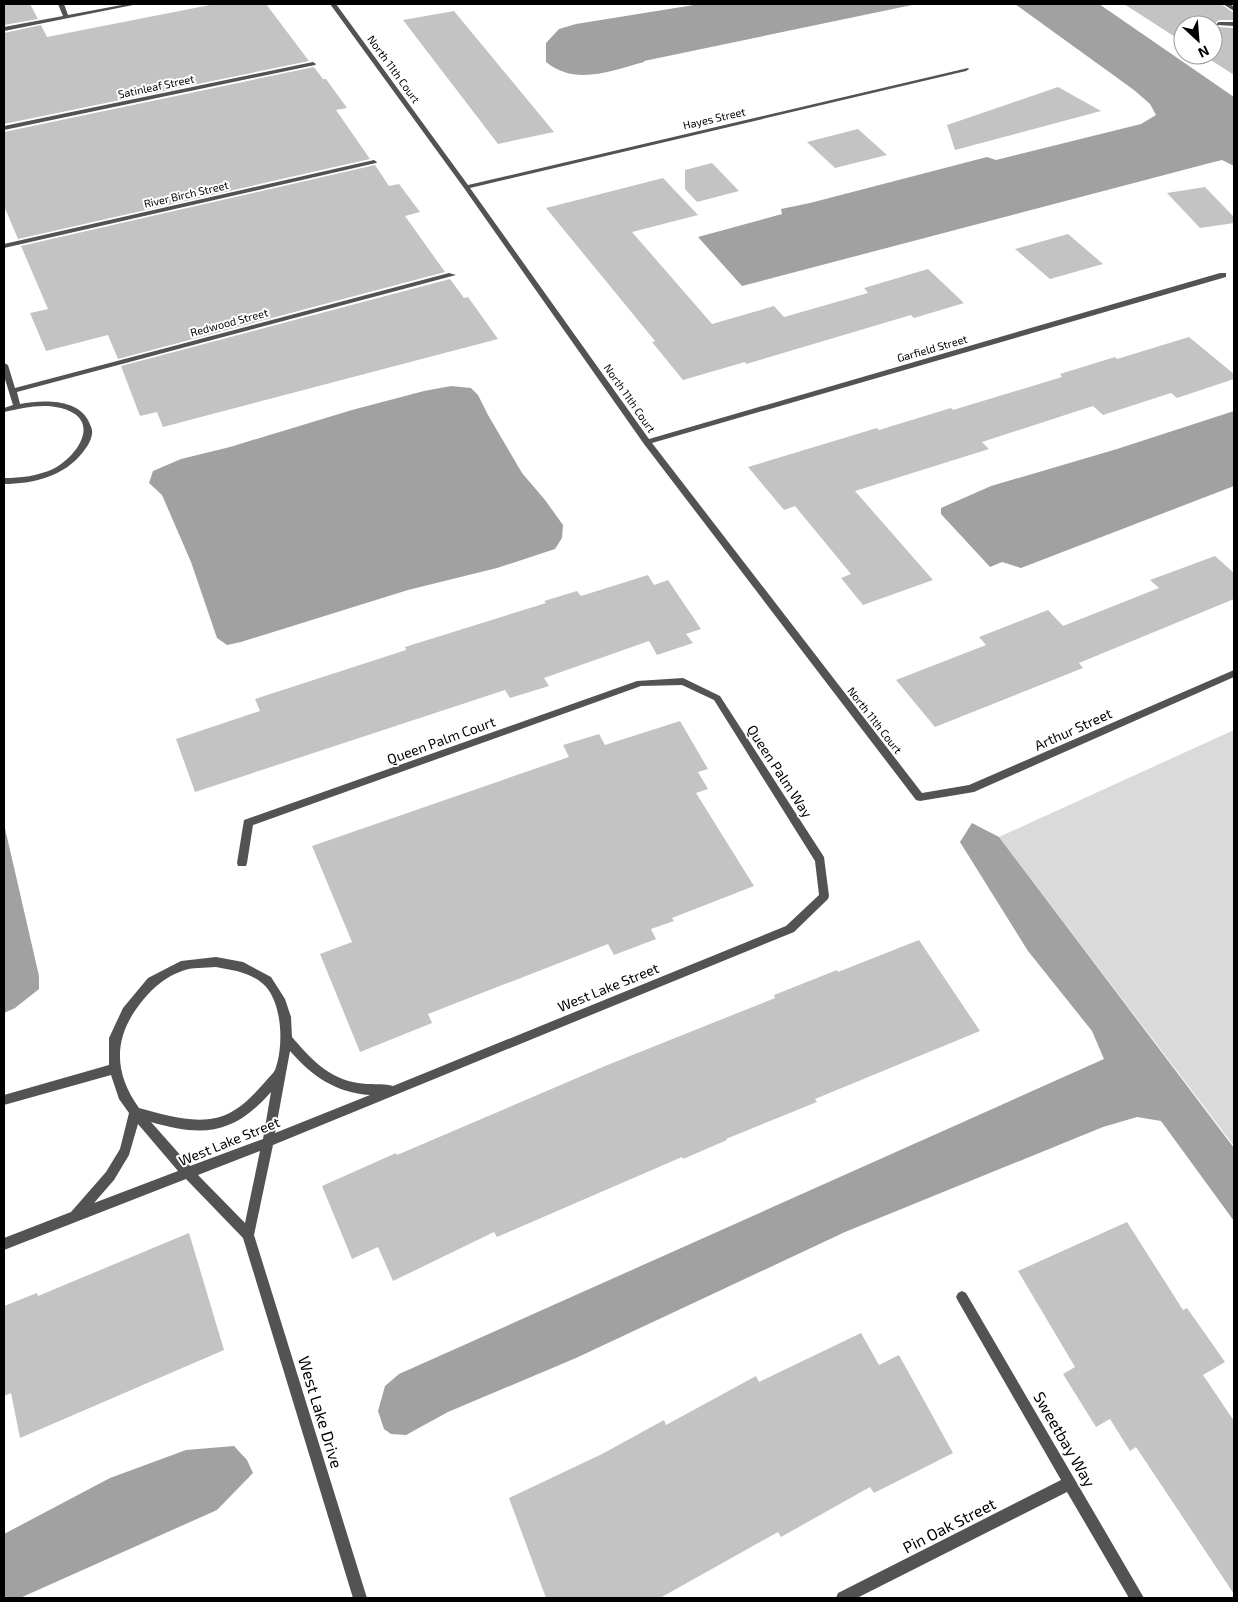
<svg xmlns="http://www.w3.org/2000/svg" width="1238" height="1602" viewBox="0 0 1238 1602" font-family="'Exo 2',sans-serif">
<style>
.green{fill:#dadada}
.water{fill:#a1a1a1}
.building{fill:#c3c3c3}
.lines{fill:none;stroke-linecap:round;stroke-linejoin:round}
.street{fill:#535353;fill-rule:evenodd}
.labels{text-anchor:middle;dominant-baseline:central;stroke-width:4;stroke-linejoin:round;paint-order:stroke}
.far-street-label{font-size:11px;fill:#000;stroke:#fff}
.street-label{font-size:14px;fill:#000;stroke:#fff}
.near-street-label{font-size:16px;fill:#000;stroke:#fff}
</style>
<rect width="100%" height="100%" fill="#fff"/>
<path class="green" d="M1234 730V1146L999 837Z"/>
<g class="water">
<path d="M700 4H917L644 61V62C611 71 575 86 546 62V43L559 29 576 24Z"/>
<path d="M1015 4H1099L1234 97V166L1222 160 1210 163 742 286 698 237 782 214 781 209 810 203 987 157 996 160 1141 124 1156 115 1150 104 1134 90Z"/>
<path d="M451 386 471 388 478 395 488 415 522 473 545 500 563 525 562 538 555 549 497 568 408 590 241 642 227 645 217 638 191 562 162 495 149 483 153 471 181 459 230 447 352 410 424 391Z"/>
<path d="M1234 411V486L1021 568 1002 562 990 567 941 514V508L991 486 1117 449Z"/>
<path d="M972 823 999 837 1234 1148V1221L1161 1121 1137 1117 1103 1127 845 1232 576 1358 448 1412 406 1435 391 1434 384 1429 378 1411 385 1386 399 1374 1104 1059 1092 1031 1028 951 960 842Z"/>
<path d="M4 824 39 976V989L15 1008 4 1013Z"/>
<path d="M234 1446 247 1460 253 1473 217 1510 20 1598H4V1534L110 1478 186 1450Z"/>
</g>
<g class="building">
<path d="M4 4H30L38 19 4 25Z"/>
<path d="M215 4H266L309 61 4 124V33L41 25 47 37Z"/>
<path d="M1124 4H1221L1234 13V20H1219L1215 23 1217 27 1234 28V75L1203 55H1213V25H1183V42Z"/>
<path d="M454 11 554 132 498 144 403 20Z"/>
<path d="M314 67 323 79H326L347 108 336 110 370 159 18 239 4 206V132Z"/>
<path d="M1058 87 1101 111 955 150 947 125Z"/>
<path d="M858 129 887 155 835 168 807 142Z"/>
<path d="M712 163 739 191 697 202 685 189V170Z"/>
<path d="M375 165 389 186 399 184 420 212 405 216 445 272 118 359 108 335 46 351 30 313 48 309 21 246Z"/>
<path d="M663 178 698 215 632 232 712 324 774 306 784 317 868 293 864 288 928 269 964 303 914 318 911 315 746 364 745 362 683 380 652 342 655 341 546 208Z"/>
<path d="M1205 187 1234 217V223L1200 228 1167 193Z"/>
<path d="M1068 234 1103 264 1050 279 1015 249Z"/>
<path d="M450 279 464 298 468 297 498 339 163 427 157 412 140 416 121 366Z"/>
<path d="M1189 337 1234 374V379L1177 398 1171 393 1103 415 1093 406 982 442 989 449 855 491 933 580 863 605 841 578 851 574 795 506 784 510 748 467 877 428 879 430 951 408 953 410 1062 377 1060 374 1115 357 1117 359Z"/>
<path d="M1215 556 1234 573V599L1079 663 1083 668 935 727 896 680 986 645 979 637 1048 610 1063 626 1159 588 1150 580Z"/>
<path d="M648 575 654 585 668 580 701 629 686 634 693 643 657 655 649 641 544 678 549 686 510 698 505 690 195 792 176 739 260 711 255 699 406 650 405 647 546 603 544 601 577 591 581 596Z"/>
<path d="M680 721 708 769 698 772 708 789 696 793 754 886 672 918 674 921 651 929 656 939 614 955 608 944 428 1014 432 1023 360 1052 320 954 352 942 312 846 569 757 563 745 599 734 605 745Z"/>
<path d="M919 940 980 1031 815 1099 817 1102 726 1139 727 1140 683 1159 682 1157 497 1237 494 1232 393 1281 378 1247 352 1259 322 1186 396 1153 397 1155 605 1066 775 998 774 995 837 970 838 972Z"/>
<path d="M1127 1222 1183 1310 1187 1308 1225 1362 1203 1375 1234 1421V1594L1136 1447 1130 1451 1110 1419 1096 1427 1063 1374 1075 1367 1018 1271Z"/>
<path d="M189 1233 224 1350 20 1438 11 1393 4 1396V1306L37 1293 38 1296Z"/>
<path d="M861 1333 879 1365 899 1355 953 1453 874 1493 870 1487 781 1537 778 1532 660 1598H546L509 1498 602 1454 664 1420 666 1425 756 1376 759 1382Z"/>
</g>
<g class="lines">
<g class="street">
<path d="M58 4H64L68 15 127 4H138L4 31V27L63 16Z"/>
<path d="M330 4H336L468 185 968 68 969 69 966 71 470 188 649 439 1220 273H1226V277L652 443 922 793 969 785 1234 670V677L974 792 920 801 916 800 644 444 464 188Z"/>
<path d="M1223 4H1230L1234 7V11Z"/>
<path d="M1219 22H1234V26L1217 25V23Z"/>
<path d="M313 62 316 64 315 65 4 130V126Z"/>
<path d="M374 160 377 162 376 163 4 248V244Z"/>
<path d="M449 273 456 275 17 392 20 404C41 400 76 398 88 420 90 425 93 429 92 434 91 441 87 447 83 452 65 476 33 484 4 484V478C21 478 37 476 53 469 78 456 103 419 61 408 42 403 22 408 4 412V408L13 405 4 376V363L8 365 15 388Z"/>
<path d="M683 678 720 696 824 857 829 896 828 899 794 932 273 1145 254 1235 367 1598H353L243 1238 186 1179 4 1250V1238L71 1212 106 1172 120 1149 129 1113 119 1099 111 1075 4 1105V1095L109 1065V1038L123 1008 148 978 181 961 216 957 243 962 271 977 285 999 291 1017 292 1037C310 1058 329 1079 358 1083 369 1085 382 1083 393 1086L786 926 819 895 815 861 714 700 682 685 641 686 253 825 247 863 246 866H238L237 863 244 820 637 681ZM216 967C232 970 249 972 262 983 283 1000 284 1047 275 1070 273 1074 268 1078 265 1082 250 1099 234 1116 210 1119 186 1122 162 1114 139 1108 112 1070 114 1035 143 1000 154 987 165 977 182 971 192 967 205 968 216 967ZM290 1051C312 1076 336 1093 370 1095L275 1133ZM271 1092 263 1139 190 1166 151 1122C203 1137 233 1135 271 1092ZM138 1124 178 1171 94 1203 114 1180 129 1155ZM260 1151 245 1223 198 1175Z"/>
<path d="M962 1291 966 1293 1144 1598H1129L1067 1492 857 1598H836L838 1593 1061 1480 958 1301 956 1297 958 1293Z"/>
</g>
</g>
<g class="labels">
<g class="far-street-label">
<text transform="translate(394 69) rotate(54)">North 11th Court</text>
<text transform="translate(156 86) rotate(-12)">Satinleaf Street</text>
<text transform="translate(714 118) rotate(-13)">Hayes Street</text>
<text transform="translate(186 194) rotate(-13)">River Birch Street</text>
<text transform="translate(229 322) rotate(-15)">Redwood Street</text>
<text transform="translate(932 348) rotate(-16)">Garfield Street</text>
<text transform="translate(630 398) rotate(55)">North 11th Court</text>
<text transform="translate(875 720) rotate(52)">North 11th Court</text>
</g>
<g class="street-label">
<text transform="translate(1073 729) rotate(-24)">Arthur Street</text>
<text transform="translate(441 740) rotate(-20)">Queen Palm Court</text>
<text transform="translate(780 771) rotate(57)">Queen Palm Way</text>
<text transform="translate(608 987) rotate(-22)">West Lake Street</text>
<text transform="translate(229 1141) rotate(-22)">West Lake Street</text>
</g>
<g class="near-street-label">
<text transform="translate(321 1412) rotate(73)">West Lake Drive</text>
<text transform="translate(1065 1439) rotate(60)">Sweetbay Way</text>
<text transform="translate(949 1525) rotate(-27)">Pin Oak Street</text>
</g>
</g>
<rect width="1238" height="1602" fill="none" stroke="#000000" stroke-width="10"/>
<g transform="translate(1198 40) rotate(154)"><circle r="24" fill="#ffffff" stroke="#999999"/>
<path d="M0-4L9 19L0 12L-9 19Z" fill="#000000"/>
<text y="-8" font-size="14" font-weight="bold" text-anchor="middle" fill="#000000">N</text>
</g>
</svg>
